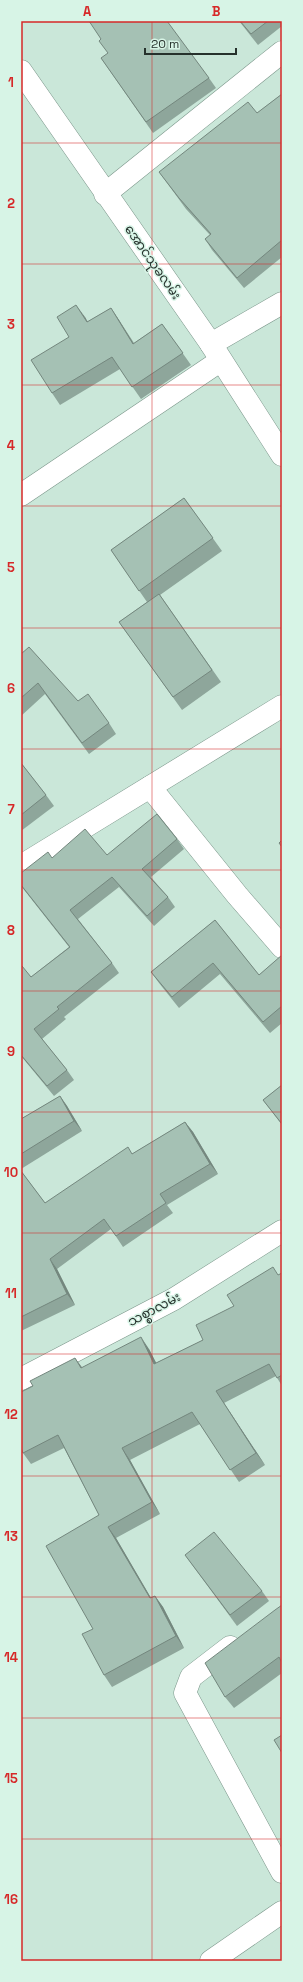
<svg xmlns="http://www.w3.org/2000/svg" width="303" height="1982" viewBox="0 0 303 1982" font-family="'Space Grotesk','Noto Sans Myanmar',sans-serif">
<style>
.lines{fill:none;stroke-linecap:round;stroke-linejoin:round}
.minor-casing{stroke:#7b968a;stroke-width:23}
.minor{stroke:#fff;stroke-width:22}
.wall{fill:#8ea69b}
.shaded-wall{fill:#74877e}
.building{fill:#a5c1b4;stroke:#74877e}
.grid{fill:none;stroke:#d62828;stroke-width:1;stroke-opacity:0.55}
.labels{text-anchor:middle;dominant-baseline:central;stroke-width:3;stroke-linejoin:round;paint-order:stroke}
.street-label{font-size:13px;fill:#26312c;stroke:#d7f4e6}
.neatline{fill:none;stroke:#d62828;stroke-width:1.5}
.grid-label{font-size:13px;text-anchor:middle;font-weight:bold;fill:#d62828}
</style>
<rect width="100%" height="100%" fill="#cae7d9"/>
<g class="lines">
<defs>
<g id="minor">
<path d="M21 71 211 344 282 455"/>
<path d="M105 194 282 52"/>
<path d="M211 344 282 303"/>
<path d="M21 495 220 361"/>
<path d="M150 787 237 895 282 947"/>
<path d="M21 866 282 706"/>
<path d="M21 1379 174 1299 282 1231"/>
<path d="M230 1647 191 1677 185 1693 282 1872"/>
<path d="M211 1961 282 1912"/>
</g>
</defs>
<use href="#minor" class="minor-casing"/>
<use href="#minor" class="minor"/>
</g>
<g class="wall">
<path d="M239 21H282V26L258 45Z"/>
<path d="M101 58 209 78 216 88 153 133Z"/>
<path d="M282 94V257L244 288 212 250 205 239 210 235 186 209 159 172 257 113Z"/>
<path d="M111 308 119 320 134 343 162 324 191 365 141 399 120 369 60 405 52 393 69 337 85 317 87 322Z"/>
<path d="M184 498 222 551 160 595 221 682 182 710 119 622 147 602 111 550Z"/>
<path d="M21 654 78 701 109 723 116 734 89 754 45 694 21 716Z"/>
<path d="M21 763 46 795 54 806 21 831Z"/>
<path d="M177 839 184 849 151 877 168 897 175 907 154 926 119 887 78 919 112 963 119 973 64 1017 66 1019 42 1039 67 1070 74 1080 54 1096 21 1056V967L31 977 69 947 21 886V873L52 858 107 855Z"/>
<path d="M215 920 259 975 282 955V1023L270 1033 220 974 179 1008 159 983 151 972Z"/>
<path d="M282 1085V1125L263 1100Z"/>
<path d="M60 1096 67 1106 82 1131 21 1169V1119Z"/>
<path d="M185 1122 193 1132 218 1174 167 1205 173 1213 123 1247 111 1229 57 1269 75 1305 21 1331V1171L45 1203 132 1154Z"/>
<path d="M282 1273V1386L276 1376 224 1403 265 1465 239 1482 200 1424 130 1460 160 1514 116 1538 151 1598 155 1596 163 1607 184 1648 112 1687 104 1675 93 1629 99 1515 64 1448 31 1464 23 1453 33 1386 75 1358 82 1368 149 1349 156 1363 203 1340 234 1306Z"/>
<path d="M185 1555 262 1591 269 1601 237 1626Z"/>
<path d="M282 1605V1673L234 1708 225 1697Z"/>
</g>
<g class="shaded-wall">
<path d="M76 305 85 317 95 334 87 322Z"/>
<path d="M111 308 119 320 141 356 133 344Z"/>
<path d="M60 1096 67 1106 82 1131 74 1121Z"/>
<path d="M185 1122 193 1132 218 1174 210 1164Z"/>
<path d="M50 1259 57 1269 75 1305 67 1294Z"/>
<path d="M141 1337 149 1349 163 1376 154 1364Z"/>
<path d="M75 1358 84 1370 81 1368Z"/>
<path d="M216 1391 224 1403 265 1465 256 1453Z"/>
<path d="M122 1448 130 1460 160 1514 152 1502Z"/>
<path d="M108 1527 116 1538 158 1610 150 1598Z"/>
<path d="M155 1596 163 1607 184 1648 176 1636Z"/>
</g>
<g class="building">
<path d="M89 21H167L209 78 146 122 101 58 108 53 99 41 101 39Z"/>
<path d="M240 21H268L251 34Z"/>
<path d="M282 94V240L237 278 205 239 211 234 179 198 159 172 248 102 257 113Z"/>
<path d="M76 305 87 322 111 308 133 344 162 324 183 353 132 387 112 357 52 393 31 360 69 337 57 317Z"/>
<path d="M184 498 213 538 139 591 111 550Z"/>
<path d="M159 594 212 670 173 697 119 622Z"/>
<path d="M29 647 78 701 88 694 109 723 82 743 38 683 21 698V654Z"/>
<path d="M21 763 46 795 21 815Z"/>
<path d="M157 814 177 839 142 869 168 897 147 916 112 877 70 910 112 963 57 1007 59 1009 34 1029 67 1070 47 1086 21 1055V967L22 966 31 977 70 947 21 885V873L48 852 52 858 85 829 107 855Z"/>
<path d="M282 840V847L279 843Z"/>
<path d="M215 920 259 975 282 955V1006L263 1022 213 963 172 997 151 972Z"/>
<path d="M282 1085V1124L263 1100Z"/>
<path d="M60 1096 74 1121 21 1154V1119Z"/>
<path d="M185 1122 210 1164 160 1194 166 1203 116 1236 104 1219 50 1259 67 1294 21 1317V1171L45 1203 128 1147 132 1154Z"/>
<path d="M273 1267 278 1275 282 1273V1375L277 1378 269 1364 216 1391 256 1453 230 1470 192 1412 122 1448 152 1502 108 1527 150 1598 155 1596 176 1636 104 1675 82 1634 93 1629 46 1546 99 1515 58 1435 23 1453 21 1448V1392L33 1386 30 1381 75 1358 81 1368 141 1337 154 1364 203 1340 196 1325 234 1306 227 1295Z"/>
<path d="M214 1532 262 1591 230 1615 185 1555Z"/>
<path d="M282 1605V1663L279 1657 225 1697 205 1663 275 1610Z"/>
<path d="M282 1735V1753L274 1740Z"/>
</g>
<path class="grid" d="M152 21V1961M21 143H282M21 264H282M21 385H282M21 506H282M21 628H282M21 749H282M21 870H282M21 991H282M21 1112H282M21 1233H282M21 1354H282M21 1476H282M21 1597H282M21 1718H282M21 1839H282"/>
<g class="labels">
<g class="street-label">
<text transform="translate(153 262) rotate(55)">အောင်သုခလမ်း</text>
<text transform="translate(154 1309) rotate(-28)">သစ္စာလမ်း</text>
</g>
</g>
<rect width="303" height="1982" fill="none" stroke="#d7f4e6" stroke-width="44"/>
<path d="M145 48v6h91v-6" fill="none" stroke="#26312c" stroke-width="2"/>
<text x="151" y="48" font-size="12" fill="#26312c" stroke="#d7f4e6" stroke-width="3" paint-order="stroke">20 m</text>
<rect x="22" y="22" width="259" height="1938" class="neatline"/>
<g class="grid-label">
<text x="87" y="16">A</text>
<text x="216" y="16">B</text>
<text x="11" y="87">1</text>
<text x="11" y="208">2</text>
<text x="11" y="329">3</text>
<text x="11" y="450">4</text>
<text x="11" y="572">5</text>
<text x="11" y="693">6</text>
<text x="11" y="814">7</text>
<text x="11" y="935">8</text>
<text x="11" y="1056">9</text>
<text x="11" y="1177">10</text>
<text x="11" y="1298">11</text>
<text x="11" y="1419">12</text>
<text x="11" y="1541">13</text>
<text x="11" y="1662">14</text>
<text x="11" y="1783">15</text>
<text x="11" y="1904">16</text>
</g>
</svg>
